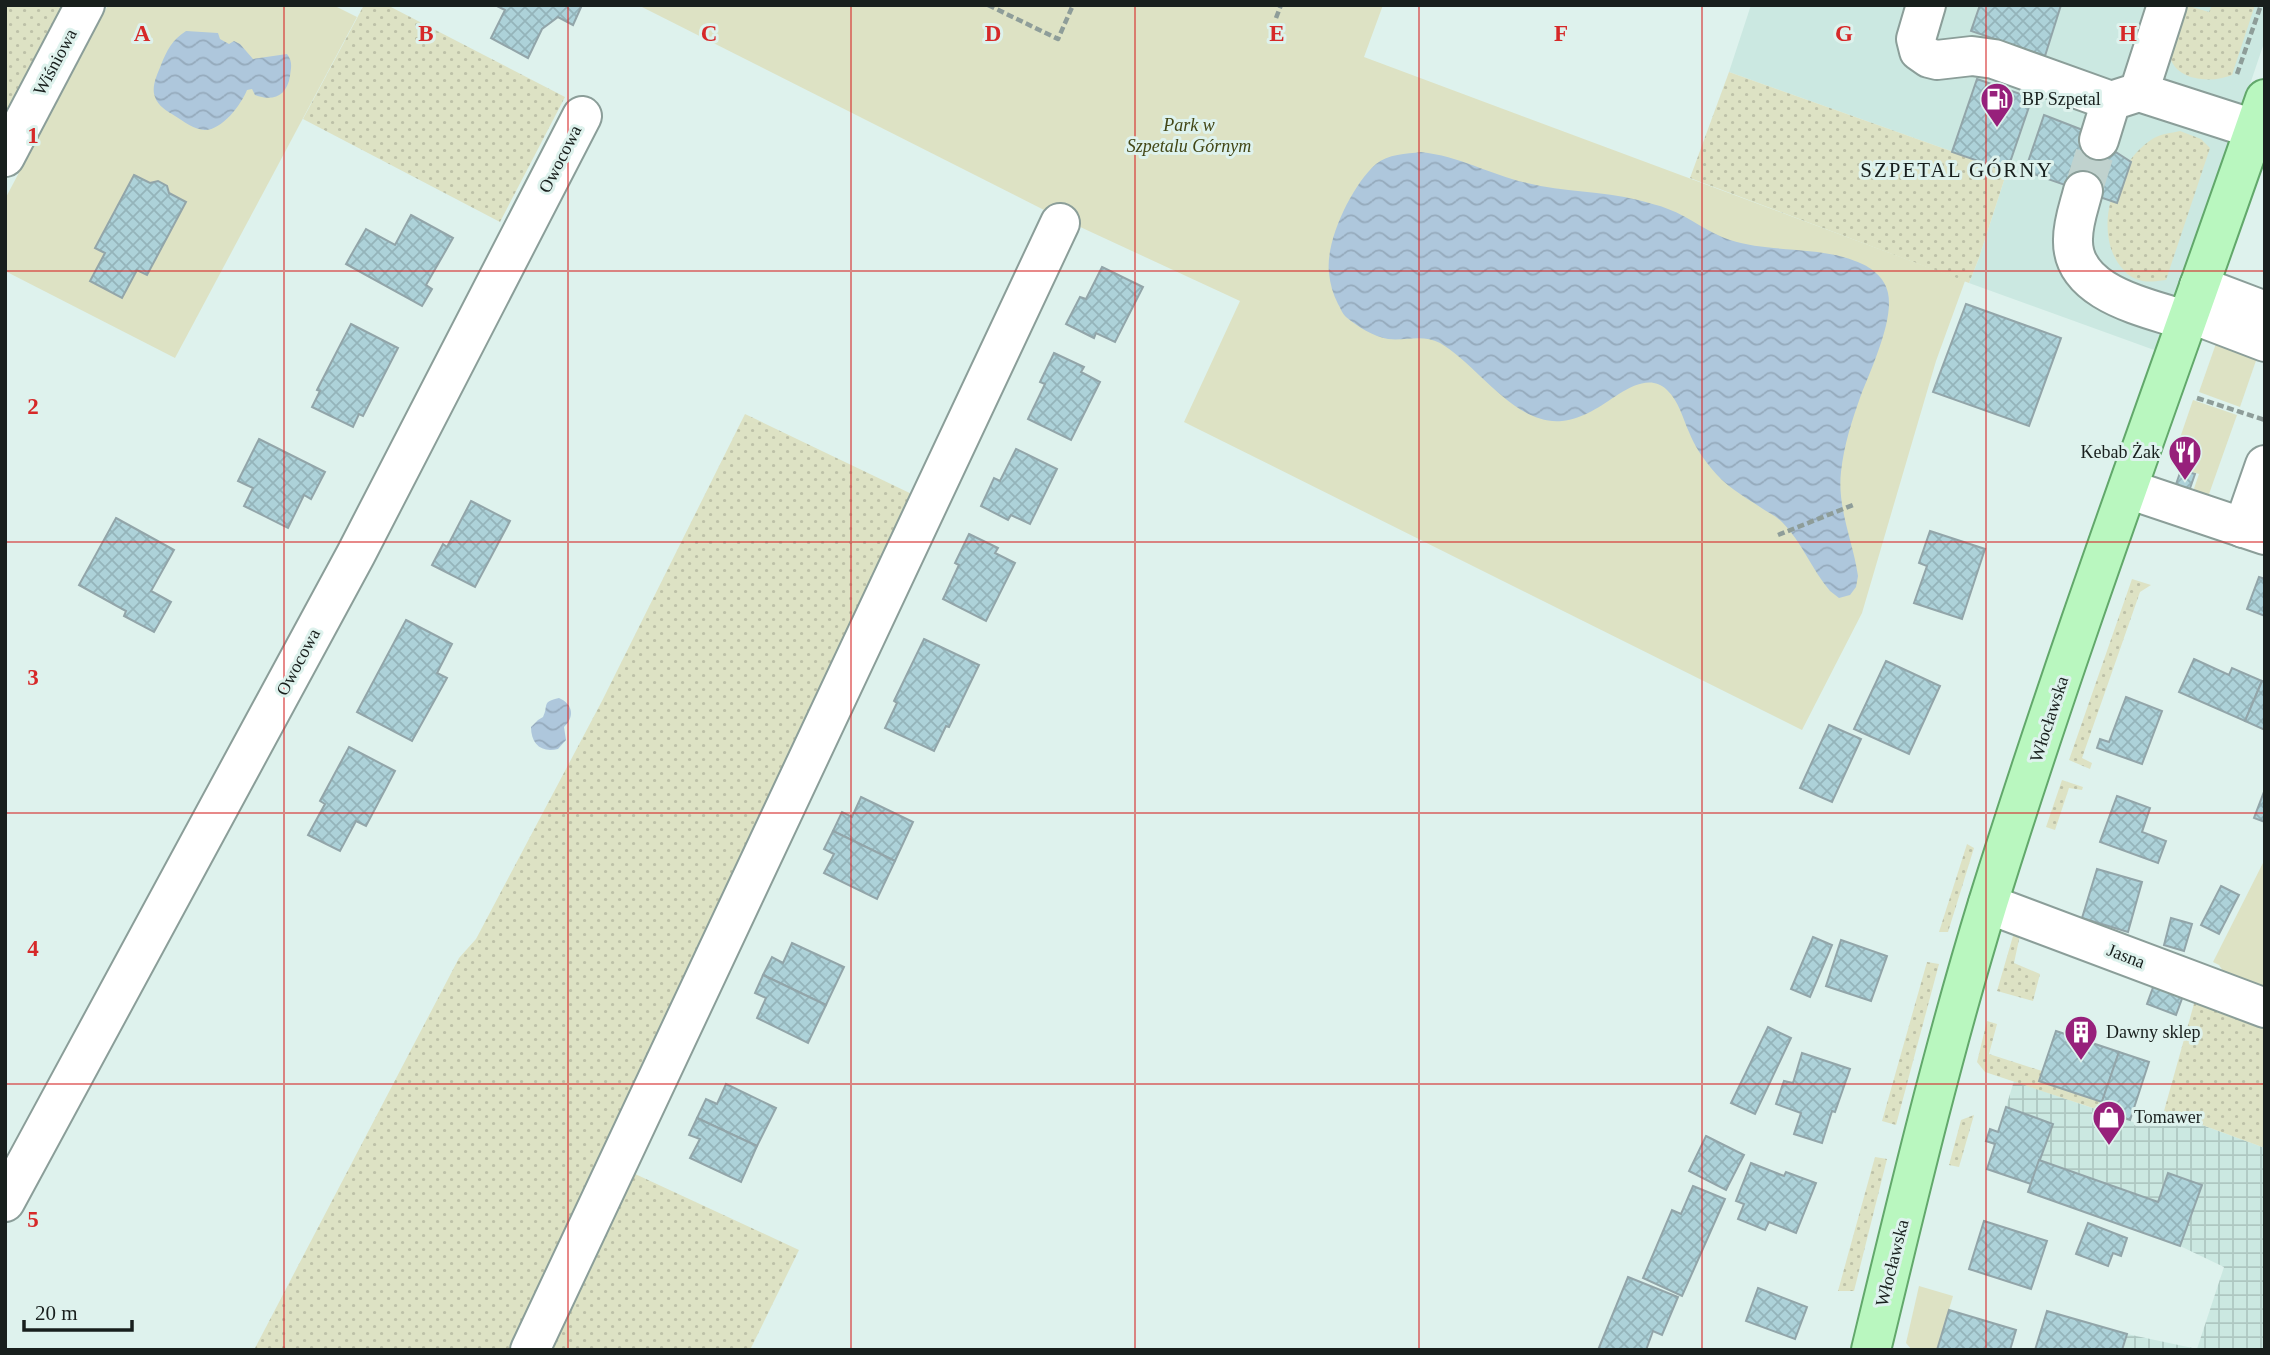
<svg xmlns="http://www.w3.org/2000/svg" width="2270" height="1355" viewBox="0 0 2270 1355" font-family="'Times New Roman',serif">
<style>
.built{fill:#cbe8e1}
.industrial{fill:url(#industrial-grid)}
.grass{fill:url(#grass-dots)}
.green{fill:#dde2c4}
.water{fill:url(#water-waves)}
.building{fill:url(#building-cross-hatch);stroke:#92a5a9;stroke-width:2}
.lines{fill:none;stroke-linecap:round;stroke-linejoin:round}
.minor-tunnel{stroke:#c0d2ce;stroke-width:38;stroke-dasharray:38 19;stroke-linecap:butt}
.minor-casing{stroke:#8b9e99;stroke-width:42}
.major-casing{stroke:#62a86b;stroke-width:42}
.path{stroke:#8e9d99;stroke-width:4.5;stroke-dasharray:7 3.5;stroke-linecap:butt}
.minor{stroke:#fff;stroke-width:38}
.major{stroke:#b9f7bf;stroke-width:38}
.grid{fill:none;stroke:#d62828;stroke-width:2;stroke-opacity:0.55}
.labels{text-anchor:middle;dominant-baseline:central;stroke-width:6;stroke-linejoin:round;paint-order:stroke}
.street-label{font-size:18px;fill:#181f1d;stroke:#def2ed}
.poi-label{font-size:18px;fill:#181f1d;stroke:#def2ed;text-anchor:start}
.park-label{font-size:18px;font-style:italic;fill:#424615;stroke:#def2ed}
.quarter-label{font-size:21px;letter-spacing:2px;fill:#181f1d;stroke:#def2ed}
.grid-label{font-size:23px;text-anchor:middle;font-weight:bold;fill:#d62828;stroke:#def2ed;stroke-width:6;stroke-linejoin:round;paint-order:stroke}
</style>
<defs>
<pattern id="industrial-grid" width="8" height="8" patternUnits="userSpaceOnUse" patternTransform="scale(1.75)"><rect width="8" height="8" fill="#cbe8e1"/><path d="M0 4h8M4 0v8" fill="none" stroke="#aec7c1"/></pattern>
<pattern id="grass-dots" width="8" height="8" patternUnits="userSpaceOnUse" patternTransform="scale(1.75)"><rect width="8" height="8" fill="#dde2c4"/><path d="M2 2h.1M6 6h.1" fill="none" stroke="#bdc1a8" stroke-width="1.8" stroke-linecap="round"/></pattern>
<pattern id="water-waves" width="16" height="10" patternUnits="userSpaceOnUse" patternTransform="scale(1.75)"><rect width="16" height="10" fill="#aec7dc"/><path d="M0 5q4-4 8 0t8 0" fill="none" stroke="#95aabc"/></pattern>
<pattern id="building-cross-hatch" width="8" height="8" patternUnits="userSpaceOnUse" patternTransform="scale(1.75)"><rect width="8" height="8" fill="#add2d9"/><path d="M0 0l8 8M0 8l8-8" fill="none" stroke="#94b4ba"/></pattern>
</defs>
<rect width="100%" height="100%" fill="#def2ed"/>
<path class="built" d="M1751 5H2265V40L2177 300 2157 351 1969 283 1979 258 2007 171 1729 72Z"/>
<path class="industrial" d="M2014 1081 2139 1124 2164 1111 2265 1148V1350H2122L2127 1334 2197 1349 2224 1267 2180 1246 2201 1185 2168 1173 2158 1202 2039 1160 2052 1124 2006 1107Z"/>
<g class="grass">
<path d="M5 5H70L5 127Z"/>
<path d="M364 5H387L565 97 500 222 303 119Z"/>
<path d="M2212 5H2255L2232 75C2211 84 2170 81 2169 50 2169 38 2176 23 2179 11L2189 6 2209 12Z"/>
<path d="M1729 72 2007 171 1979 258 1969 283 1690 178Z"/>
<path d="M2180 131 2201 139 2210 148 2166 280C2157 281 2147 283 2139 280 2129 277 2124 271 2118 263 2093 225 2116 161 2154 138 2161 134 2171 133 2180 131Z"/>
<path d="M745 414 918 497 523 1350H254L459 958 476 939 602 701Z"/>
<path d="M2132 579 2151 585 2140 592 2082 758 2092 763 2090 769 2069 760Z"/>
<path d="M2062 780 2083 787 2082 790 2069 788 2055 830 2046 827Z"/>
<path d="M1967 844 1974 848 1948 932H1939Z"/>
<path d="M2021 930 2014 963 2040 974 2033 1001 1997 991 2013 936Z"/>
<path d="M1927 962 1939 964 1896 1125 1882 1121Z"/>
<path d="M2197 993 2265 1019V1148L2164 1111Z"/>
<path d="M1987 1021 1997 1024 1989 1054 2042 1071 2039 1081 2102 1102 2099 1110 1985 1072 1977 1062Z"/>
<path d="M1974 1115 1959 1167 1949 1165 1961 1120Z"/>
<path d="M1875 1157 1887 1159 1854 1291H1838Z"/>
<path d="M633 1173 799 1250 750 1350H544Z"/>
</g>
<g class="green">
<path d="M108 5H333L357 17 175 358 5 271V199Z"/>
<path d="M638 5H1383L1364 57 1965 281 1936 361 1862 613 1802 730 1184 422 1240 301 1050 213Z"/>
<path d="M2219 335 2260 349 2240 407 2199 392Z"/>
<path d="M2193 400 2237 415 2203 511 2188 506 2199 474 2171 464Z"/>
<path d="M2265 859V995L2232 984 2219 965 2213 962Z"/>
<path d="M1919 1286 1953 1296 1937 1350H1912L1906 1343Z"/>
</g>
<g class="water">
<path d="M186 31 218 33 220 39 229 44 234 41 240 44 253 59 287 54C293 62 291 67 290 76 287 96 273 102 255 95L252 89 247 90C241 105 222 130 205 130 195 130 183 121 175 116 167 111 158 106 155 97 151 87 157 75 161 65 167 50 172 40 186 31Z"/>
<path d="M1421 152C1459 156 1491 175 1527 183 1563 192 1602 191 1638 200 1648 203 1659 205 1668 209 1690 217 1708 233 1730 240 1770 253 1819 246 1855 261 1870 266 1885 277 1888 293 1894 320 1871 369 1861 395 1852 420 1844 445 1841 472 1837 508 1853 541 1858 576L1856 587 1850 595 1839 598 1830 591C1812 570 1802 542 1782 522 1776 516 1767 512 1760 507 1743 496 1724 485 1711 468 1702 457 1694 445 1689 432 1683 419 1679 401 1667 390 1644 368 1613 401 1592 411 1583 416 1572 420 1562 421 1515 426 1477 364 1440 343 1423 334 1406 341 1388 339 1374 337 1357 326 1346 317 1342 313 1341 309 1338 304 1333 294 1330 284 1329 273 1325 241 1352 185 1376 164 1388 154 1406 154 1421 152Z"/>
<path d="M559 698C573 704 575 717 564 727L566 740 558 749C541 753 531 744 531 727L538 720 543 717C549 705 541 702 559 698Z"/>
</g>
<g class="building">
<path d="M495 5H582L573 25 558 17 542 29 528 58 491 38 505 10Z"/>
<path d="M1980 5H2061L2045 56 1971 31Z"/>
<path d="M1977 79 2032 98 2007 171 1952 152Z"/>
<path d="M2044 115 2080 129 2131 162 2117 203 2025 171Z"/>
<path d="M134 175 150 183 158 181 167 186 169 193 186 202 147 275 137 270 122 298 90 281 105 253 95 248Z"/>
<path d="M411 215 453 238 426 285 432 289 422 306 346 264 366 229 395 245Z"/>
<path d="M1102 267 1143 287 1115 342 1096 333 1094 338 1066 324 1080 297 1086 299Z"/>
<path d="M1966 304 2061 338 2029 426 1933 392Z"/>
<path d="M351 324 398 348 363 416 359 414 353 427 312 407 320 391 317 390Z"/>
<path d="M1054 353 1084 367 1081 372 1100 382 1071 440 1028 419 1045 384 1040 382Z"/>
<path d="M259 439 325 472 311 499 304 495 288 528 244 506 253 488 238 481Z"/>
<path d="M1016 449 1057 469 1030 524 1011 515 1008 520 981 506 994 478 1000 481Z"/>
<path d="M2181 470 2195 474 2188 494 2174 490Z"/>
<path d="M471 501 510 521 475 587 432 565 443 544 447 547Z"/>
<path d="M116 518 174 550 151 591 171 602 154 632 124 616 126 611 79 585Z"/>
<path d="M1930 531 1985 549 1962 619 1914 603 1927 566 1919 563Z"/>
<path d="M969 534 998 548 995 553 1015 563 986 621 943 599 959 565 955 563Z"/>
<path d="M2259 577 2265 579V616L2247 609Z"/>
<path d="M406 620 452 644 437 673 447 678 412 741 357 712Z"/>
<path d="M924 639 979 665 949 727 946 726 934 751 885 728 897 703 894 701Z"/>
<path d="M2194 659 2229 675 2232 668 2262 681 2245 721 2179 692Z"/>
<path d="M1886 661 1940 686 1909 754 1854 729Z"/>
<path d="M2262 681 2265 682V730L2245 721Z"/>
<path d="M2126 697 2162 711 2142 764 2097 748 2100 739 2109 742Z"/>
<path d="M1829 725 1861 739 1832 802 1800 788Z"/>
<path d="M349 747 395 771 366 826 356 821 340 851 308 835 325 804 320 801Z"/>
<path d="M2265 789V822L2254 818Z"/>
<path d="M2117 796 2150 808 2142 832 2166 841 2158 863 2100 842Z"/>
<path d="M861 797 913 822 895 861 833 831 842 812 852 817Z"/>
<path d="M833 831 895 861 877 899 824 873 834 854 824 849Z"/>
<path d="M2097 869 2142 882 2128 932 2082 918Z"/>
<path d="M2221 886 2239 895 2219 934 2201 925Z"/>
<path d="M2171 918 2192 924 2184 951 2164 945Z"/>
<path d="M1813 937 1832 945 1810 997 1791 989Z"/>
<path d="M1841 940 1887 956 1871 1001 1826 986Z"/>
<path d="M792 943 844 967 826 1005 763 975 772 957 783 963Z"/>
<path d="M763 975 826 1005 808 1043 757 1018 766 998 755 993Z"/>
<path d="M2155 982 2184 993 2176 1015 2147 1004Z"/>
<path d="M1768 1027 1791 1038 1755 1114 1731 1103Z"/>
<path d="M2056 1031 2119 1052 2102 1102 2039 1081Z"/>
<path d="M2119 1052 2149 1062 2130 1120 2099 1110Z"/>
<path d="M1802 1053 1850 1069 1835 1112 1832 1111 1822 1143 1794 1134 1801 1113 1776 1104 1784 1081 1793 1083Z"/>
<path d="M726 1084 776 1108 757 1146 697 1118 706 1099 717 1104Z"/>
<path d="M2006 1107 2053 1124 2031 1184 1987 1169 1995 1144 1986 1141 1990 1129 1998 1132Z"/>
<path d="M697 1118 757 1146 741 1182 690 1158 700 1139 689 1135Z"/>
<path d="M1706 1136 1744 1155 1726 1190 1689 1171Z"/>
<path d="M2039 1160 2158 1202 2168 1173 2202 1185 2180 1246 2028 1192Z"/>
<path d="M1751 1163 1784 1176 1786 1172 1816 1183 1796 1233 1769 1222 1765 1230 1738 1219 1744 1204 1736 1201Z"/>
<path d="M1693 1186 1725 1199 1682 1296 1643 1278 1672 1210 1681 1214Z"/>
<path d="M1984 1221 2047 1241 2031 1289 1969 1269Z"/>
<path d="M2088 1223 2127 1238 2121 1256 2113 1253 2108 1266 2076 1254Z"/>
<path d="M1628 1277 1678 1297 1662 1335 1653 1331 1646 1350H1598Z"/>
<path d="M1758 1288 1807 1307 1795 1339 1746 1321Z"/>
<path d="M1949 1310 2016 1330 2010 1350H1937Z"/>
<path d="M2047 1311 2127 1334 2122 1350H2035Z"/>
</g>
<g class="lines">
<path class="minor-tunnel" d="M2083 191 2099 140"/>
<defs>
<g id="minor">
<path d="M1926 5 1916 39 1919 51 1929 58 1937 60 1972 56 1994 59 2111 101"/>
<path d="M2139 92 2254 129"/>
<path d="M2099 140 2111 101 2139 92 2167 5"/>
<path d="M5 157 85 5"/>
<path d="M2083 191C2079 207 2073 222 2073 239 2071 294 2147 307 2187 321"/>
<path d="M2199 286 2265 311"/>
<path d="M2189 313 2265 342"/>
<path d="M2128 489 2265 535"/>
<path d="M2243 528 2265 465"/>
<path d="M1988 904 2265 1008"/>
<path d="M5 1202 356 554 582 116"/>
<path d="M530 1350 1060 223"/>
</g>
<path id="major" d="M1871 1350C1907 1201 1943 1050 1988 903 2072 633 2172 367 2265 99"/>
</defs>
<use href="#minor" class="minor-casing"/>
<use href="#major" class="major-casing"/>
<g class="path">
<path d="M988 5 1058 39 1073 5"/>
<path d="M1276 18 1281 5"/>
<path d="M2237 74 2261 5"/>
<path d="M2197 398 2265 420"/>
<path d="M1778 535 1853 505"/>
</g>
<use href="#minor" class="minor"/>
<use href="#major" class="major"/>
</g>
<path class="grid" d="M284 5V1350M568 5V1350M851 5V1350M1135 5V1350M1419 5V1350M1702 5V1350M1986 5V1350M5 271H2265M5 542H2265M5 813H2265M5 1084H2265"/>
<defs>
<symbol id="fuel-pin" viewBox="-11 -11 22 30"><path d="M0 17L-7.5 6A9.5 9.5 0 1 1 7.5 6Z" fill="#97207b" stroke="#def2ed"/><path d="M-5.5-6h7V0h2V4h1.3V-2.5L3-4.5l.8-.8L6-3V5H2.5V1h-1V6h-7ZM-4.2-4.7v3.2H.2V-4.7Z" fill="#fff"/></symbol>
<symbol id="restaurant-pin" viewBox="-11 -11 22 30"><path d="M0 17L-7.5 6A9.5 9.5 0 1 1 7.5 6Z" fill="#97207b" stroke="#def2ed"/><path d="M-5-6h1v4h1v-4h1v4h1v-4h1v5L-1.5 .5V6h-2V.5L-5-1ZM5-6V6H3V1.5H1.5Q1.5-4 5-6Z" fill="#fff"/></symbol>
<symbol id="building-pin" viewBox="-11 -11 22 30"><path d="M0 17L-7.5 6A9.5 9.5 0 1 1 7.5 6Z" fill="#97207b" stroke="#def2ed"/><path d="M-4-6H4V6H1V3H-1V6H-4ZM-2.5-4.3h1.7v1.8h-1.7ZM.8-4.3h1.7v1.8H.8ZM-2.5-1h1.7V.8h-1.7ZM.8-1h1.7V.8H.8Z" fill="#fff"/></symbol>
<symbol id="shop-pin" viewBox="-11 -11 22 30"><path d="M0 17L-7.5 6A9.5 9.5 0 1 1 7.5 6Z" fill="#97207b" stroke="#def2ed"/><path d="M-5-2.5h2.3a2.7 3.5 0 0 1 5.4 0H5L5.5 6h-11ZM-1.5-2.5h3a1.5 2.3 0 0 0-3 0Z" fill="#fff"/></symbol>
</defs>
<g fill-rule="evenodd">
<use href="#fuel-pin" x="1978" y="80" width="38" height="52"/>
<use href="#restaurant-pin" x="2166" y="433" width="38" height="52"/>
<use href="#building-pin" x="2062" y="1013" width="38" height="52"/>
<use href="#shop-pin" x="2090" y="1098" width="38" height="52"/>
</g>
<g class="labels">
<g class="street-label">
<text transform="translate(55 62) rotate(-62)">Wiśniowa</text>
<text transform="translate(560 159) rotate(-63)">Owocowa</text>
<text transform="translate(298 662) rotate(-62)">Owocowa</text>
<text transform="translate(2049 719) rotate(-72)">Włocławska</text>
<text transform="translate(2126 956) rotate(21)">Jasna</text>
<text transform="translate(1892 1263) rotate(-76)">Włocławska</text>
</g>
<g class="poi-label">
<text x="2022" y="99">BP Szpetal</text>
<text x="2160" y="452" text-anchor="end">Kebab Żak</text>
<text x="2106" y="1032">Dawny sklep</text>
<text x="2134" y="1117">Tomawer</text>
</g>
<g class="park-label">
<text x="1189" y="125">Park w<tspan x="1189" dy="21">Szpetalu Górnym</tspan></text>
</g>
<g class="quarter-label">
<text x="1957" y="170">SZPETAL GÓRNY</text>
</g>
</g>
<g class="grid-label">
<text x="142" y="41">A</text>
<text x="426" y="41">B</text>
<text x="709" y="41">C</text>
<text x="993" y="41">D</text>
<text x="1277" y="41">E</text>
<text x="1561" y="41">F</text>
<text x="1844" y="41">G</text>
<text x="2128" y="41">H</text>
<text x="33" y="143">1</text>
<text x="33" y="414">2</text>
<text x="33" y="685">3</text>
<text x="33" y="956">4</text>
<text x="33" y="1227">5</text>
</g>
<rect width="2270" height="1355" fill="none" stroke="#181f1d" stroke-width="14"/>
<path d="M24 1320v10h108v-10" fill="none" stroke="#181f1d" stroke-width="3.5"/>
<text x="35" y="1320" font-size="21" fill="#181f1d" stroke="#def2ed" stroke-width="5" paint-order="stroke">20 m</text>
</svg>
